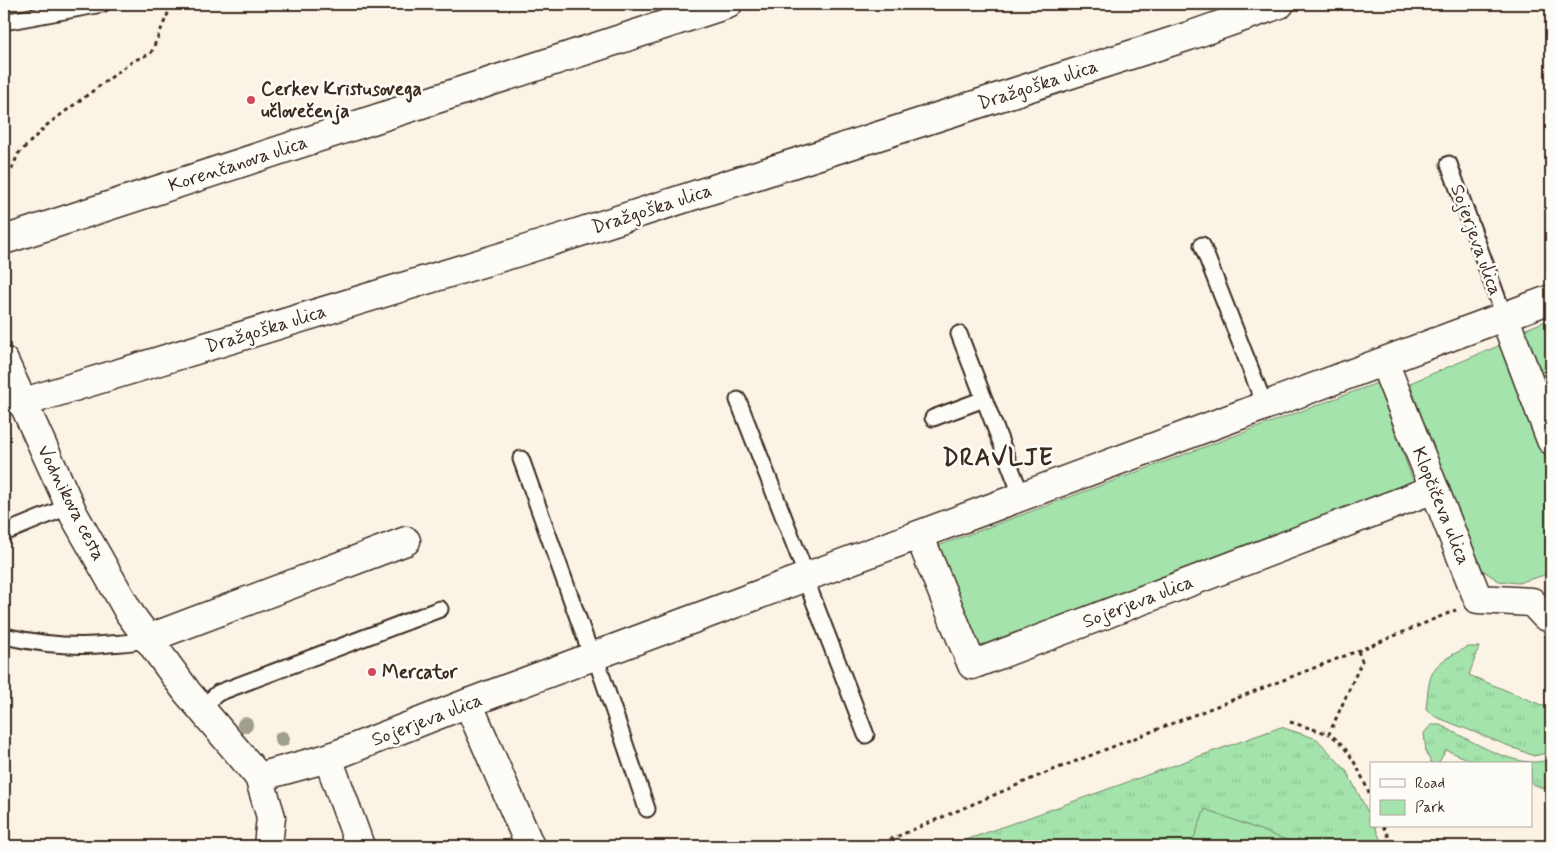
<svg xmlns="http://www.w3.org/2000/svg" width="1555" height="850" viewBox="0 0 1555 850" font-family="Mynerve,sans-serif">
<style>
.grass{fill:url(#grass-tufts);stroke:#708664}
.green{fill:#a4e3ab;stroke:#708664}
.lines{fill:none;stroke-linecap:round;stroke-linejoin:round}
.service-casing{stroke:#3b2a1e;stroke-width:19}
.minor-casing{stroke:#3b2a1e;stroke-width:31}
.tertiary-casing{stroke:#3b2a1e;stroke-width:31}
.path{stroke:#3b2a1e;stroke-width:3;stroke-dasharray:4 4;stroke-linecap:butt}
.service{stroke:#fdfcf7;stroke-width:15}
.minor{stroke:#fdfcf7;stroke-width:28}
.tertiary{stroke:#fdfcf7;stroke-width:28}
.tree{fill:#a09e8c}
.poi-dot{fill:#d1495b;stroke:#fdfcf7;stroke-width:2}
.labels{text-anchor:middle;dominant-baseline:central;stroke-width:5;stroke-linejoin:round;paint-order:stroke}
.street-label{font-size:19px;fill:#3b2a1e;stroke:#fdfcf7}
.poi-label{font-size:19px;font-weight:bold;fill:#3b2a1e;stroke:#fdfcf7;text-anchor:start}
.district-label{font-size:24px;font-weight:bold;letter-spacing:1px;fill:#3b2a1e;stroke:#fdfcf7}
</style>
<defs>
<pattern id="grass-tufts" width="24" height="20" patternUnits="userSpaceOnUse" patternTransform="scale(1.25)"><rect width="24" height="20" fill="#a4e3ab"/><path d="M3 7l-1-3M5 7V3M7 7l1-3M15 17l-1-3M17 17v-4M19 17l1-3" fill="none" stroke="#8ec393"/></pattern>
</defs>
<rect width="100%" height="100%" fill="#fcf3e7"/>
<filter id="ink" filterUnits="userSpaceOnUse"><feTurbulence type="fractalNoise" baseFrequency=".02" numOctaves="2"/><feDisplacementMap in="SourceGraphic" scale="10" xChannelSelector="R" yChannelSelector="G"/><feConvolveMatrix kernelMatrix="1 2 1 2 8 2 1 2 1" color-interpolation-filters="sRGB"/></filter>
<g filter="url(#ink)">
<g class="grass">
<path d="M1468 647H1479L1469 675 1551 709V752L1534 756 1436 717 1426 709C1430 669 1430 665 1468 647Z"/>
<path d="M1431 725H1440C1471 740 1518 772 1551 759V791L1531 784V764H1480L1446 750 1438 764H1432L1426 753 1424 733Z"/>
<path d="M1281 727 1317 739 1346 770 1371 818V826H1375L1383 846H949Z"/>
</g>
<g class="green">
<path d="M1551 319V406L1521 331Z"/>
<path d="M1503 344 1551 461V573L1518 583 1499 581 1482 570 1447 490 1410 383Z"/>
<path d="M1377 383 1415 486 974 651 935 547Z"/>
<path d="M1205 809 1302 846H1191Z"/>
</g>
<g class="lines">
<defs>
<g id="service">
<path d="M4 22 102 4"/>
<path d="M1449 164 1504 316"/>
<path d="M1202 245 1265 406"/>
<path d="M959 334 1022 497"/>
<path d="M738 400 807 577"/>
<path d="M933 418 984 399"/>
<path d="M521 459 592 657"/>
<path d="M4 533 70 506"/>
<path d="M805 578 866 735"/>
<path d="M4 636C39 644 73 648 109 644 122 643 134 643 147 639"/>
<path d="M595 656 647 809"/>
<path d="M201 708 218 693 440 609"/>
</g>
<g id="minor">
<path d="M1504 316 1551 440"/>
<path d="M4 361 74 515 130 614 187 692 259 777 271 817 268 846"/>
<path d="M1384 362 1478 599 1532 602 1545 616 1551 618"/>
<path d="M21 403 518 252 1189 36 1280 4"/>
<path d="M919 535 972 665 1434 489"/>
<path d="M147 639 406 541"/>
<path d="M468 703 530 846"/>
<path d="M328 758 360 846"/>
<path d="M259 777 328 758 468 703 1551 299"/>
</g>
<path id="tertiary" d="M4 240 728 4"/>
</defs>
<use href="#service" class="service-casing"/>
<use href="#minor" class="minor-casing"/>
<use href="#tertiary" class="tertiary-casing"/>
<g class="path">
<path d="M4 171 12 169 18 154 47 125 133 61 151 53 172 4"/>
<path d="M1358 651 1362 661 1329 734C1350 747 1362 776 1371 798"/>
<path d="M1290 722 1329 734"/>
<path d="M1383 826 1394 846"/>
<path d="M875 846 1043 774 1370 646 1456 610"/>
</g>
<use href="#service" class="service"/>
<use href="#minor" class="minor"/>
<use href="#tertiary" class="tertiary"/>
</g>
<g class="tree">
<circle cx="245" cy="725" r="8"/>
<circle cx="282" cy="739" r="8"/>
</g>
</g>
<g class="poi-dot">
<circle cx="251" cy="100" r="5"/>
<circle cx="372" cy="672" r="5"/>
</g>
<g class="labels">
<g class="street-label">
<text transform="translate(1038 85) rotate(-18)">Dražgoška ulica</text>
<text transform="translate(238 164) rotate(-18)">Korenčanova ulica</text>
<text transform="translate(652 209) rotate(-18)">Dražgoška ulica</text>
<text transform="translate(1476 240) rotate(70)">Sojerjeva ulica</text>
<text transform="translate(266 329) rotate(-17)">Dražgoška ulica</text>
<text transform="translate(71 503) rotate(63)">Vodnikova cesta</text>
<text transform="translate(1441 506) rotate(68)">Klopčičeva ulica</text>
<text transform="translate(1138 602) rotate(-21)">Sojerjeva ulica</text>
<text transform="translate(427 720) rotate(-21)">Sojerjeva ulica</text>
</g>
<g class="poi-label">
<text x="261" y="89">Cerkev Kristusovega<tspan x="261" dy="22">učlovečenja</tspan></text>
<text x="382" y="672">Mercator</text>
</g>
<g class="district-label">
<text x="998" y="458">DRAVLJE</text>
</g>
</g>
<rect width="1555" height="850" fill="none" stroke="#fdfcf7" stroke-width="20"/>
<rect x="10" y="10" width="1535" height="830" fill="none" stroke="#3b2a1e" stroke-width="2" filter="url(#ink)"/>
<rect x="1370" y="762" width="162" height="65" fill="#fdfcf7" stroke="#afa8a0"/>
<rect x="1380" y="779" width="25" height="8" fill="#fdfcf7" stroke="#afa8a0"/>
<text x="1415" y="788" font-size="15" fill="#3b2a1e">Road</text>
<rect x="1380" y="800" width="25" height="15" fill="#a4e3ab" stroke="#afa8a0"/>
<text x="1415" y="812" font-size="15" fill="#3b2a1e">Park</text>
</svg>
